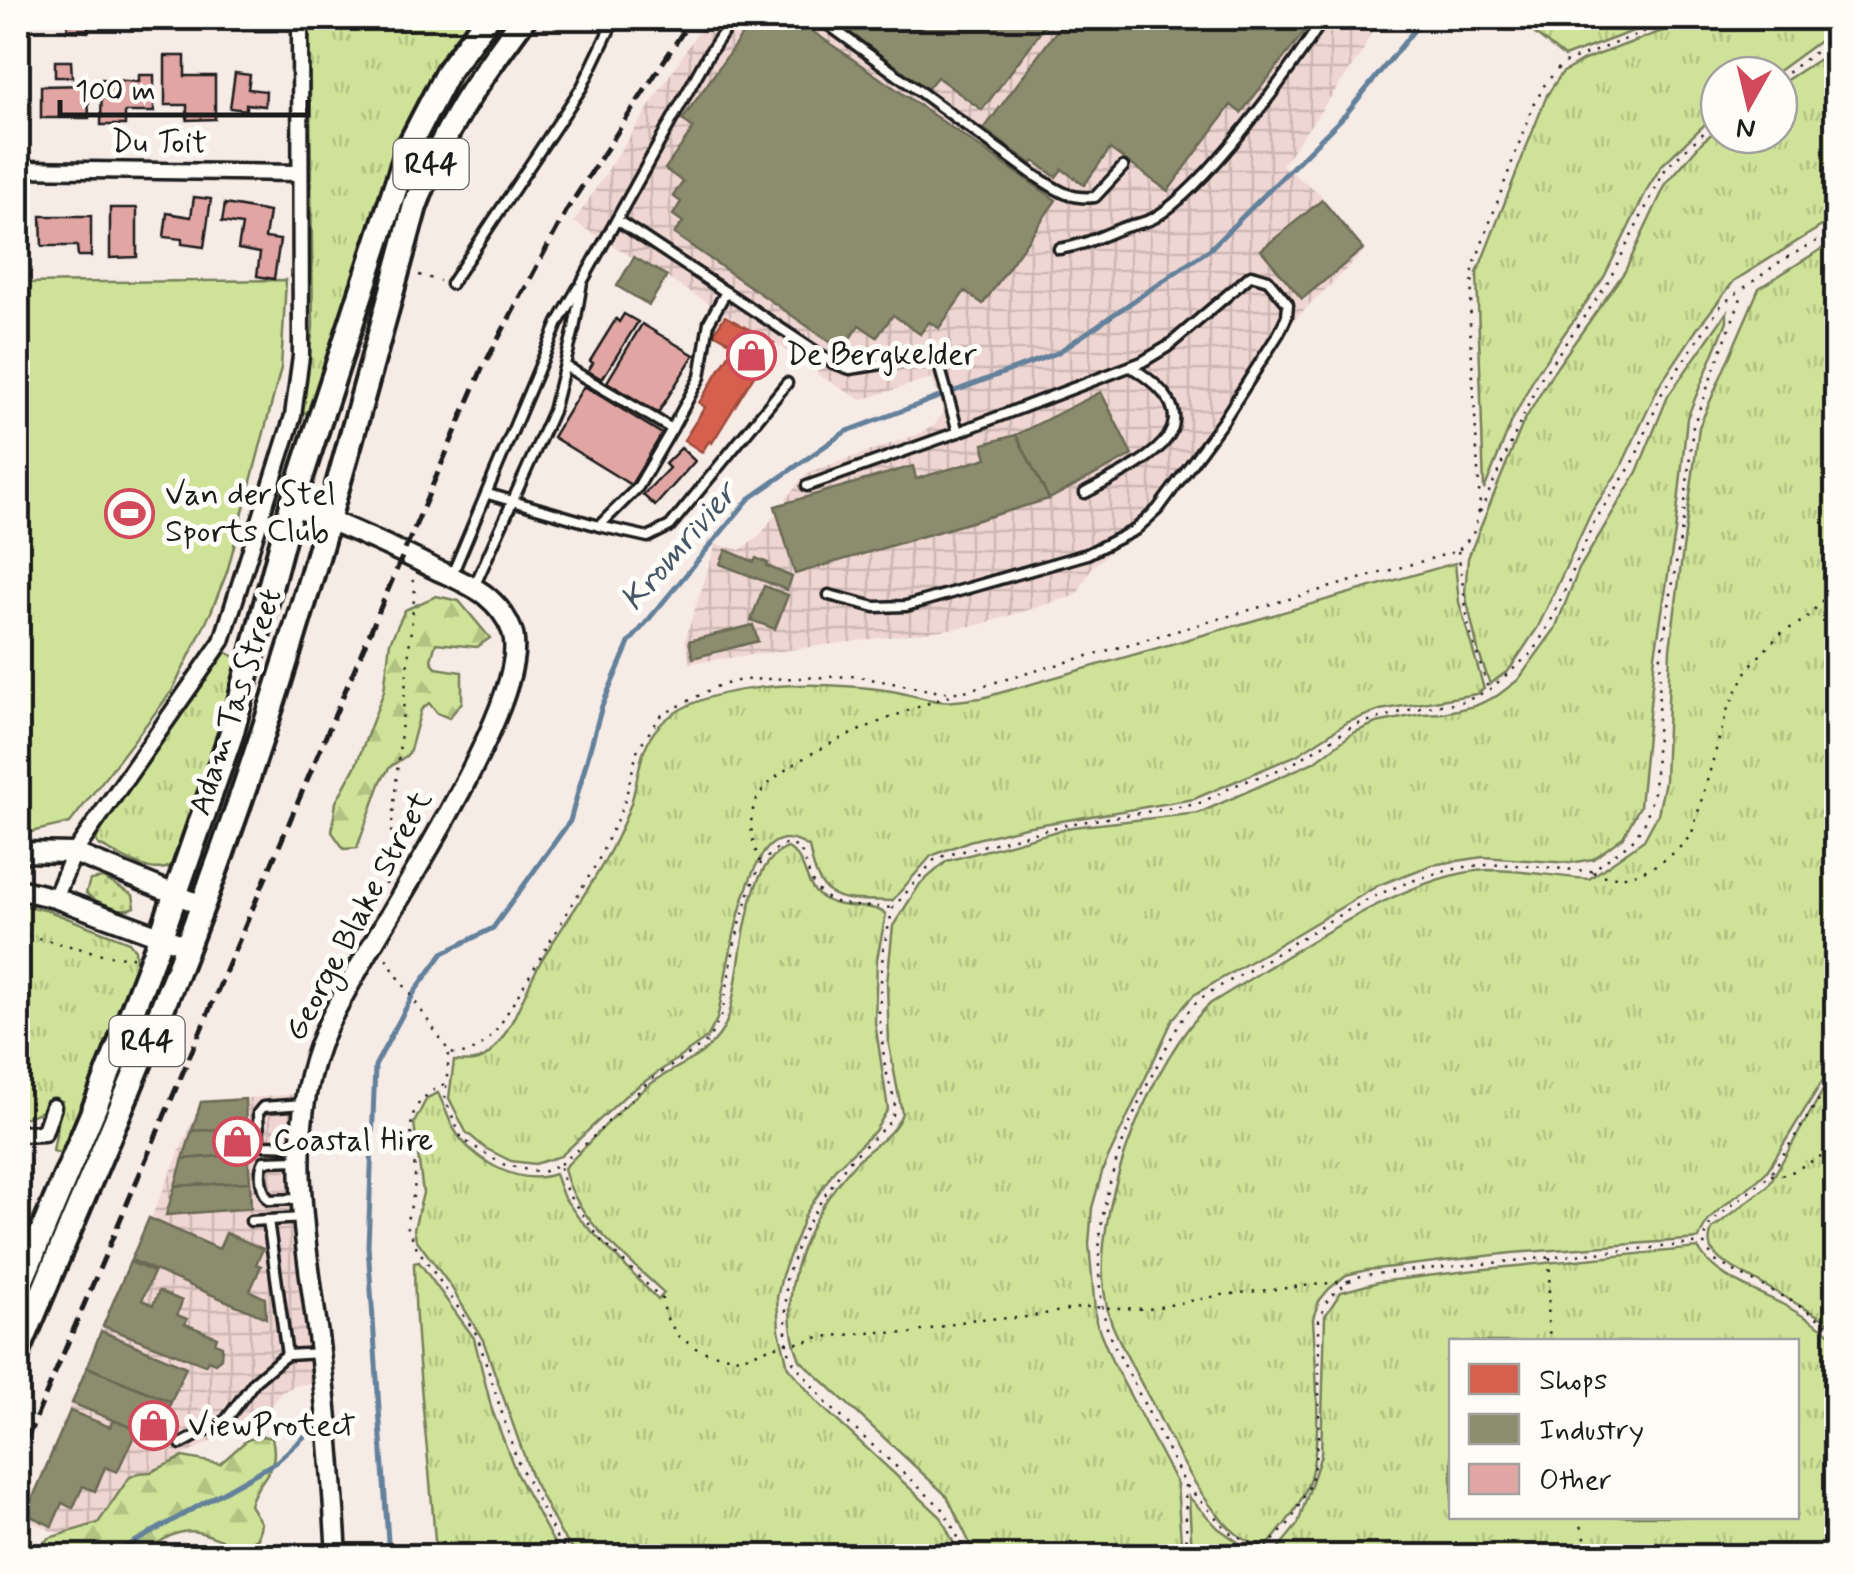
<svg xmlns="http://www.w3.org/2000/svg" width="1854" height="1574" viewBox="0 0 1854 1574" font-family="Mynerve,sans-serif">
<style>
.industrial{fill:url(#industrial-grid)}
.grass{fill:url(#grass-tufts);stroke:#76805a;stroke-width:2.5;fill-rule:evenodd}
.forest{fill:url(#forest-firs);stroke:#76805a;stroke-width:2.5}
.park{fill:url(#park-dots);stroke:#76805a;stroke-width:2.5}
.pitch{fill:#cfe398;stroke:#76805a;stroke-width:2.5}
.shops{fill:#d6604d;stroke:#9e4c3e;stroke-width:2.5}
.industry{fill:#8c8c6e;stroke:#6a6a55;stroke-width:2.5}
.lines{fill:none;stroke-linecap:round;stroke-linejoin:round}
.stream{stroke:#63819b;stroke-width:5}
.building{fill:#e1a6a3;stroke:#1c1c1c;stroke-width:2.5}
.service-casing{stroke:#1c1c1c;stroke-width:15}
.minor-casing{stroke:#1c1c1c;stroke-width:21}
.tertiary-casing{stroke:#1c1c1c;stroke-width:25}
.primary-casing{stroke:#1c1c1c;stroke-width:30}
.path{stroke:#1c1c1c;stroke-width:2.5;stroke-dasharray:2.5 8;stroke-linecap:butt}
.service{stroke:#fdfcf7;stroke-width:8}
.minor{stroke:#fdfcf7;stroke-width:14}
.tertiary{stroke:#fdfcf7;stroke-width:18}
.primary{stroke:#fdfcf7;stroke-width:22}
.rail{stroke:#1c1c1c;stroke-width:5;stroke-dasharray:15 8;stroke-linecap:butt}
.labels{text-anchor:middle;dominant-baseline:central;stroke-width:10;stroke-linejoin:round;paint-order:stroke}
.shield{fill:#fdfcf7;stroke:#605f5e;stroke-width:2.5}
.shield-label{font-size:30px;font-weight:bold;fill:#1c1c1c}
.street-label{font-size:32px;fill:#1c1c1c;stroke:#fdfcf7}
.poi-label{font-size:32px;fill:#1c1c1c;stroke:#fdfcf7;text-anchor:start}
.water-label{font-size:35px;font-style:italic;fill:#455766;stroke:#fdfcf7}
</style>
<defs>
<pattern id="industrial-grid" width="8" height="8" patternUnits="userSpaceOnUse" patternTransform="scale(2.5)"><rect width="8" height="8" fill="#f0d6d2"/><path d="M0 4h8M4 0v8" fill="none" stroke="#cdb7b4"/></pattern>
<pattern id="grass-tufts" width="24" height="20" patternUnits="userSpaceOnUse" patternTransform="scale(2.5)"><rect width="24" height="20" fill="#cfe398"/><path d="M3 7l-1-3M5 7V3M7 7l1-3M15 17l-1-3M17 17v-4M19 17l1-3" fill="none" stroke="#b1c282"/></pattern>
<pattern id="forest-firs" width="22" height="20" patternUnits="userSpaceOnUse" patternTransform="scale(2.5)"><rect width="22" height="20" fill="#cfe398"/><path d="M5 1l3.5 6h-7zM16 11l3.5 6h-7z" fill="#b1c282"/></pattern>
<pattern id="park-dots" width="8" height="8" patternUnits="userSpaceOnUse" patternTransform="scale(2.5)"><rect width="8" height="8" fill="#cfe398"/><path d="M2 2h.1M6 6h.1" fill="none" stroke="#b1c282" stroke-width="1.8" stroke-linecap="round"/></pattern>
</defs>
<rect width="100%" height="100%" fill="#f7ebe6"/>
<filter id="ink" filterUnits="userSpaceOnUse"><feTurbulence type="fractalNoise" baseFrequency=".01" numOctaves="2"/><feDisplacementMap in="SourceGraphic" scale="20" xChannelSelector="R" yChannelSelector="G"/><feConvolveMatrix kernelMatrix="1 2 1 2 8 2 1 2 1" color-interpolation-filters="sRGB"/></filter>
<g filter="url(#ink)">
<g class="industrial">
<path d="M707 18H1377L1362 53 1282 165 1321 195 1364 252 1292 322 1226 425 1161 509 1092 567 1077 595 979 625 690 663 685 640 716 544 740 550 761 534 801 479 812 471 919 434 935 425 943 412 932 378 861 400 817 374 816 368 574 222Z"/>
<path d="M295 1094 289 1141 288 1185 312 1383 294 1386 280 1393 269 1409 251 1421 151 1472 138 1473 117 1494 98 1523 59 1534 22 1518 201 1102Z"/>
</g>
<g class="grass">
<path d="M309 18H469L466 27 435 70 392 167 311 415 302 412 313 327Z"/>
<path d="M1521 18H1668L1564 57 1524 25Z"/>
<path d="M1697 18H1836V29L1773 75H1719V111L1662 165 1649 186 1604 277 1536 374 1512 421 1484 490 1477 273 1547 95 1562 73 1584 60Z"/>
<path d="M1836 48V217L1734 281 1697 329 1659 386 1621 467 1592 511 1538 627 1509 670 1490 684 1479 654 1465 593 1468 558 1523 423 1552 374 1625 271 1666 184 1703 141 1719 128V135H1779V85Z"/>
<path d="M1836 240V1059L1767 1171C1746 1195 1708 1207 1699 1239L1512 1253 1367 1270 1346 1275 1329 1289 1319 1301 1313 1318C1315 1367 1324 1438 1308 1484 1300 1507 1284 1525 1269 1544 1223 1555 1170 1438 1153 1405 1140 1381 1126 1356 1115 1331 1108 1317 1104 1295 1103 1279 1098 1199 1152 1057 1211 1003 1283 960 1406 872 1489 870 1522 870 1557 877 1589 879L1644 840 1658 814 1665 781 1670 649 1699 427 1759 288Z"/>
<path d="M1727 312V321L1687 418 1675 532 1655 655 1640 806 1623 837 1593 859 1570 863 1483 857 1432 865 1379 885 1194 995 1173 1019 1103 1169 1092 1208 1089 1244 1096 1322 1112 1361 1177 1484 1182 1556H976L947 1496 800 1360C772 1293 809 1214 855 1163 870 1147 895 1135 902 1113L889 1045 887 983 893 926 920 884 947 861 1072 827 1199 813 1316 761 1353 733 1376 723 1422 714 1443 713 1475 706 1497 696 1518 680 1555 629 1579 569 1637 472 1668 396Z"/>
<path d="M1455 563 1459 602 1484 689 1476 694 1380 710 1348 722 1297 755 1194 799 1025 827 969 841 931 856 892 901C839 899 820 906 809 847 801 842 789 837 780 840 742 850 726 982 717 1019L707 1038 627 1094 561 1156 535 1164 511 1161 485 1148 466 1132 449 1098 454 1061C466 1062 479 1063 489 1054 514 1029 524 991 541 961 573 909 611 862 631 803 639 779 638 754 654 732 694 678 824 681 885 690 902 692 919 698 937 701 951 703 967 699 982 698Z"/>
<path d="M226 652 239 659 179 859C160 884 121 855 99 845L96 841 99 832Z"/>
<path d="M788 848C810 862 802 887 824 899 844 911 869 902 886 914L877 959 875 1022 888 1109 875 1131 835 1169 806 1213 782 1275 777 1298 779 1330 788 1367 819 1404 941 1517 960 1556H578L561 1534 532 1478 483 1340 452 1288 416 1239 414 1229 423 1193 414 1123 427 1098 438 1093C444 1105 448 1118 454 1129 472 1160 519 1187 555 1174L563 1196 578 1217 658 1300 664 1293C627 1257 575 1220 564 1168 593 1140 620 1106 652 1083 679 1063 713 1056 727 1021 743 980 740 862 788 848Z"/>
<path d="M18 904 49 911 129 942 135 950 137 972 65 1155 53 1151 62 1101 49 1099 40 1112 18 1120Z"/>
<path d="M1836 1068V1326L1723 1262C1711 1252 1706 1245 1712 1229L1768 1186Z"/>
<path d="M1698 1248C1714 1277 1755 1290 1782 1304 1801 1314 1819 1326 1836 1337V1556H1296L1276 1551 1298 1524 1321 1455 1325 1316 1341 1292 1378 1282 1476 1270ZM1452 1342H1796V1516H1452Z"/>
<path d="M419 1262 474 1338 492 1410 517 1475 561 1556H436C430 1459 415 1361 414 1263Z"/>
<path d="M1189 1497 1218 1528 1252 1552 1251 1556H1192Z"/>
</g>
<g class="forest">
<path d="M436 596 459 601 490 638 477 647 436 643 431 660 436 668 462 672V702L449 718 437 713 429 703 421 710 409 754 390 767 381 781 357 848 344 849 332 832 336 802 356 765 384 691 390 642 405 610Z"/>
<path d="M262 1436 272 1438C281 1473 257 1477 250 1505L261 1523 258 1539C213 1558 200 1501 143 1556H28L49 1538 98 1523 129 1478 138 1473 151 1472 183 1457 220 1464 247 1440Z"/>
</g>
<path class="park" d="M103 878 133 895 135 907C120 914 97 904 86 893L90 880Z"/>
<path class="pitch" d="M286 280 281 368 227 572 211 612 172 691 70 823 18 835V283Z"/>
<path class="shops" d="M725 316 774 343 712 443 709 441 702 452 684 440 705 407 699 403 735 345 714 333Z"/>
<g class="industry">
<path d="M754 18H793L1056 200 983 304 965 291 939 328 929 322 920 334 893 315 877 337 859 325 842 350 674 234 683 222 673 215 681 202 673 196 683 182 665 169 694 128 682 120Z"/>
<path d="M830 18H1051L982 110 937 77 927 89Z"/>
<path d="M1066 18H1296L1308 27 1241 113 1231 105 1168 191 1110 149 1084 185 1062 169 1056 177 1034 161 1032 164 984 129Z"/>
<path d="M1322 200 1363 249 1302 299 1261 250Z"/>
<path d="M634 257 667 276 649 305 617 286Z"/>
<path d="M1101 392 1132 455 1049 499 1016 435Z"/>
<path d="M1016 435 1049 499 795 574 775 506 913 466 916 479 987 458 983 444Z"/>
<path d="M726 550 754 562 756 558 768 563 767 566 792 577 787 590 720 564Z"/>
<path d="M764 586 788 595 775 629 751 620Z"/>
<path d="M753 625 758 641 693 658 689 641Z"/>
<path d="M245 1099 246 1128 192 1131 201 1102Z"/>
<path d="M246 1128 248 1154 183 1159 192 1131Z"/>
<path d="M248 1154 250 1182 175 1186 183 1159Z"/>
<path d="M250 1182 251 1208 166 1215 175 1186Z"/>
<path d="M149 1218 219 1249 226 1233 263 1249 256 1264 261 1266 250 1291 265 1298 266 1318 131 1260Z"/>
<path d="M130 1262 154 1272 142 1300 153 1305 159 1291 182 1301 177 1315 187 1319 185 1324 217 1337 215 1343 222 1346 221 1358 215 1363 208 1360 205 1365 103 1326Z"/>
<path d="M101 1331 186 1367 171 1402 87 1367Z"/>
<path d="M87 1367 171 1402 156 1438 72 1403Z"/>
<path d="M70 1411 110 1427 113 1420 137 1430 117 1472 105 1467 95 1491 83 1486 73 1508 62 1503 52 1526 26 1514Z"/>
</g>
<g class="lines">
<g class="stream">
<path d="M115 1556 131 1544 276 1462 305 1436"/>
<path d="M389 1556 368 1246 375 1066 415 991 443 953 493 928 570 821 602 706 629 643 749 499 845 432 1057 353 1210 249 1346 114 1424 18"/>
</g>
</g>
<g class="building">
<path d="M68 18H88V32L67 31Z"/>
<rect x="164" y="18" width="28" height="10"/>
<rect x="243" y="18" width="34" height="13"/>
<path d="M165 56H185V76H215V119L187 120V105H165Z"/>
<path d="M55 61H71L72 77H55Z"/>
<path d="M235 73 250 75 248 89 266 91 265 106 246 104V110L230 108Z"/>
<path d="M139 75H154V112H125V125H101L102 79 139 82Z"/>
<path d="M88 85 89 118H41V86Z"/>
<rect x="18" y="196" width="11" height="42"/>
<path d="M194 197 211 199 204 247 182 244V239L164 237 167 213 191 217Z"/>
<path d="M225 204 269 212 265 238 280 240 274 279 257 276 260 253 238 249 242 225 222 222Z"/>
<path d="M110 208H137V257L110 258Z"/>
<path d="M41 216H91V256H78L77 246H42Z"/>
<path d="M624 314 638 322 602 379 588 371 593 363 590 361 616 319 619 322Z"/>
<path d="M642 324 694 355 658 413 607 382Z"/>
<path d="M584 386 662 434 631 485 553 437Z"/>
<path d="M681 448 695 461 655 506 643 495 669 468 665 464Z"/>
</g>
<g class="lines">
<defs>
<g id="service">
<path d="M819 18 1034 175C1056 189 1069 200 1095 197L1123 167"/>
<path d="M617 220 833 363 850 369 933 356 937 358 958 432 1142 362 1167 347 1251 275 1268 280 1288 304 1287 316 1279 333 1223 421 1158 509 1135 530 1087 554 906 606 875 607 829 595"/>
<path d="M1059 249C1086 245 1100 236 1125 227 1134 224 1145 223 1154 218 1208 186 1289 72 1324 18"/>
<path d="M451 284 582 87 615 18"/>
<path d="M565 366 672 429"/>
<path d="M807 486 958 432"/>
<path d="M1085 493C1143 462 1226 426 1131 367"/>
<path d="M488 494 599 526 638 487 672 429 700 377 709 322 726 292"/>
<path d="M599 526 648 537 670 526 787 383"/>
<path d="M451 577 558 323 578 288"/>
<path d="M474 587 553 411 574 329 582 282 708 55 733 18"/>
<path d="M299 1146 263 1145 259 1141 258 1113 263 1107 304 1104"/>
<path d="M300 1160 264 1161C258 1172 261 1191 269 1200L301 1199"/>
<path d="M268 1220 287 1355"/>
<path d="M251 1221 303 1218"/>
<path d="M181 1444 226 1420 255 1381 281 1359 287 1355 321 1353"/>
</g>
<g id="minor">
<path d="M18 169 300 173"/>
<path d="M55 898 74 853 222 641 293 416 301 356 300 18"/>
<path d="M18 1134 44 1133 53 1107"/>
</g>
<g id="tertiary">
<path d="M292 505C339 524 386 544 431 567 449 576 469 583 485 595 496 604 507 617 512 631 537 701 359 952 325 1031 280 1134 308 1246 320 1352 328 1420 333 1488 337 1556"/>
<path d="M18 852 74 853 202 905"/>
<path d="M18 889 55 898 187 946"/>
</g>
<g id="primary">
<path d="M18 1289 100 1095 161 936 231 735 292 505 409 146 448 71 487 18"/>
<path d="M18 1352C74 1216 134 1082 187 946 281 705 347 455 415 206 444 127 475 84 524 18"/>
</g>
</defs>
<use href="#service" class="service-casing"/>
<use href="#minor" class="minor-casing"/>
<use href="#tertiary" class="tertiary-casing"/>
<use href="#primary" class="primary-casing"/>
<g class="path">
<path d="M1779 79 1836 36"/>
<path d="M419 275 440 281"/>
<path d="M1480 512 1539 381 1607 284 1667 166 1719 119"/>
<path d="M1458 551 1469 629 1488 688"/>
<path d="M760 862C752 843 747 821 756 801 776 756 908 710 955 694"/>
<path d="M1593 872C1627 888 1673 861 1692 833L1728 708 1749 667 1780 634 1806 619 1836 585"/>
<path d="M386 885 415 588 411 575"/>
<path d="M18 933 110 956 133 957"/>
<path d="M386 959 450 1053C474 1058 487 1043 500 1025L597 863 624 804 638 748 662 715 715 687 741 680 855 676 940 692H961L1458 551 1473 534 1480 507 1470 323 1473 268 1531 111 1545 84 1562 64 1679 18"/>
<path d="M449 1054 445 1099 462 1139 502 1164 541 1173 559 1164 567 1193 600 1239 662 1299 666 1317 678 1336 700 1351 739 1358 786 1343H802L819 1337 880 1332 909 1334 975 1319 1020 1318 1085 1307 1149 1309 1222 1295 1349 1281"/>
<path d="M1836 1073 1770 1175 1711 1222 1703 1243 1715 1261 1793 1302 1836 1330"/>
<path d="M444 1084C397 1109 414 1132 415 1175 415 1192 411 1207 406 1223L417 1248 477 1335 517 1460 557 1539 571 1556"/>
<path d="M560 1164 588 1142 649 1081 707 1042 722 1015 735 942 750 890 761 863 782 844 798 847C809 863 806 872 814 885 829 911 866 905 892 908"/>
<path d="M1771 1175 1788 1174 1836 1148"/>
<path d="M1550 1258 1548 1325 1551 1342"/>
<path d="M1185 1485 1187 1556"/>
<path d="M1578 1516 1591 1556"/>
<path d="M968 1556 943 1509 827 1404 792 1360 786 1343V1280L801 1236 822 1199 849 1161 892 1120 895 1103 885 1067 879 1013 883 950 893 908 936 858 1068 824 1198 804 1236 785 1289 766 1355 725 1409 710 1466 701 1489 690 1534 651 1554 615 1594 522 1633 463 1662 393 1722 304 1781 261 1836 230"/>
<path d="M1259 1556 1290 1522 1311 1483 1319 1435V1320L1328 1299 1349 1281 1363 1275 1703 1243"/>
<path d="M1279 1556 1229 1532 1185 1484 1109 1335C1082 1243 1113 1154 1154 1071 1166 1049 1176 1025 1193 1006 1208 990 1232 981 1251 969 1318 929 1376 885 1455 869 1500 859 1546 869 1592 871L1632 841 1645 822 1654 792 1661 654 1683 522 1693 426 1742 295"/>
</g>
<use href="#service" class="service"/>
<use href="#minor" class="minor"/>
<use href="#tertiary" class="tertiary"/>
<use href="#primary" class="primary"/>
<path class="rail" d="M18 1460 482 369 568 208 692 18"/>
</g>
</g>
<defs>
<symbol id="shop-ring" viewBox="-11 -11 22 22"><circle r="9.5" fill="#fdfcf7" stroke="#d1495b" stroke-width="1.5"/><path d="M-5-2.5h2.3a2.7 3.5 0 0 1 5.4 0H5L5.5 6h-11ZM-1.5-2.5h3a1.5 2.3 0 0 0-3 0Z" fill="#d1495b"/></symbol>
<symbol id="stadium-ring" viewBox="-11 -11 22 22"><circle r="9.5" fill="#fdfcf7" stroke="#d1495b" stroke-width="1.5"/><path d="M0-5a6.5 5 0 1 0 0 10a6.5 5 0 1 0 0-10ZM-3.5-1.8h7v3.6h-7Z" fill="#d1495b"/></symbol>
</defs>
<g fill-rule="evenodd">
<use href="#shop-ring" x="724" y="328" width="55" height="55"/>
<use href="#stadium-ring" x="102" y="486" width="55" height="55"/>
<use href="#shop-ring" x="210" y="1114" width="55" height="55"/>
<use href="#shop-ring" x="126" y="1398" width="55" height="55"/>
</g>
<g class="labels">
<g class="shield">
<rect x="393.5" y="139" width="75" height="50" rx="8"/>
<rect x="109.5" y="1016" width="75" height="50" rx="8"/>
</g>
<g class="shield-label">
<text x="431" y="164">R44</text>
<text x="147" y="1041">R44</text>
</g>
<g class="street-label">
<text transform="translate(159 143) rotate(1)">Du Toit</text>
<text transform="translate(236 702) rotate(-72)">Adam Tas Street</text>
<text transform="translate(359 916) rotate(-62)">George Blake Street</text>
</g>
<g class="poi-label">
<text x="786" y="355">De Bergkelder</text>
<text x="165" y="495">Van der Stel<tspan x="165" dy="37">Sports Club</tspan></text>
<text x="273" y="1141">Coastal Hire</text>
<text x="188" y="1426">ViewProtect</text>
</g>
<g class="water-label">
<text transform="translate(679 547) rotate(-49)">Kromrivier</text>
</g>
</g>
<rect width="1854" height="1574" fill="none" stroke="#fdfcf7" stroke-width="60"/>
<rect x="30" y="30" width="1794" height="1514" fill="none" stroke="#1c1c1c" stroke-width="4" filter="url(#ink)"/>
<rect x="1449" y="1339" width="350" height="180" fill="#fdfcf7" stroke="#a3a29f" stroke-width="2.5"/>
<rect x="1469" y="1364" width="50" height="30" fill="#d6604d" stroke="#a3a29f" stroke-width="2.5"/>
<text x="1539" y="1389" font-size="30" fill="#1c1c1c">Shops</text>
<rect x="1469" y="1414" width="50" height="30" fill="#8c8c6e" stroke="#a3a29f" stroke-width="2.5"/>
<text x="1539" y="1439" font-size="30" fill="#1c1c1c">Industry</text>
<rect x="1469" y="1464" width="50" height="30" fill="#e1a6a3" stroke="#a3a29f" stroke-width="2.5"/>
<text x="1539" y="1489" font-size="30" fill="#1c1c1c">Other</text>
<g transform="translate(1749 105) rotate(188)"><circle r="48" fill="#fdfcf7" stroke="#a3a29f" stroke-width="2.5"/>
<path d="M0-8L18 38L0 25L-18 38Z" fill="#d1495b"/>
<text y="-15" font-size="28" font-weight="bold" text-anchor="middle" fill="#1c1c1c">N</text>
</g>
<path d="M60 100v15h248v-15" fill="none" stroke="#1c1c1c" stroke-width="5"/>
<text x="75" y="100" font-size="30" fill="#1c1c1c" stroke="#fdfcf7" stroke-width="8" paint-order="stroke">100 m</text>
</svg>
